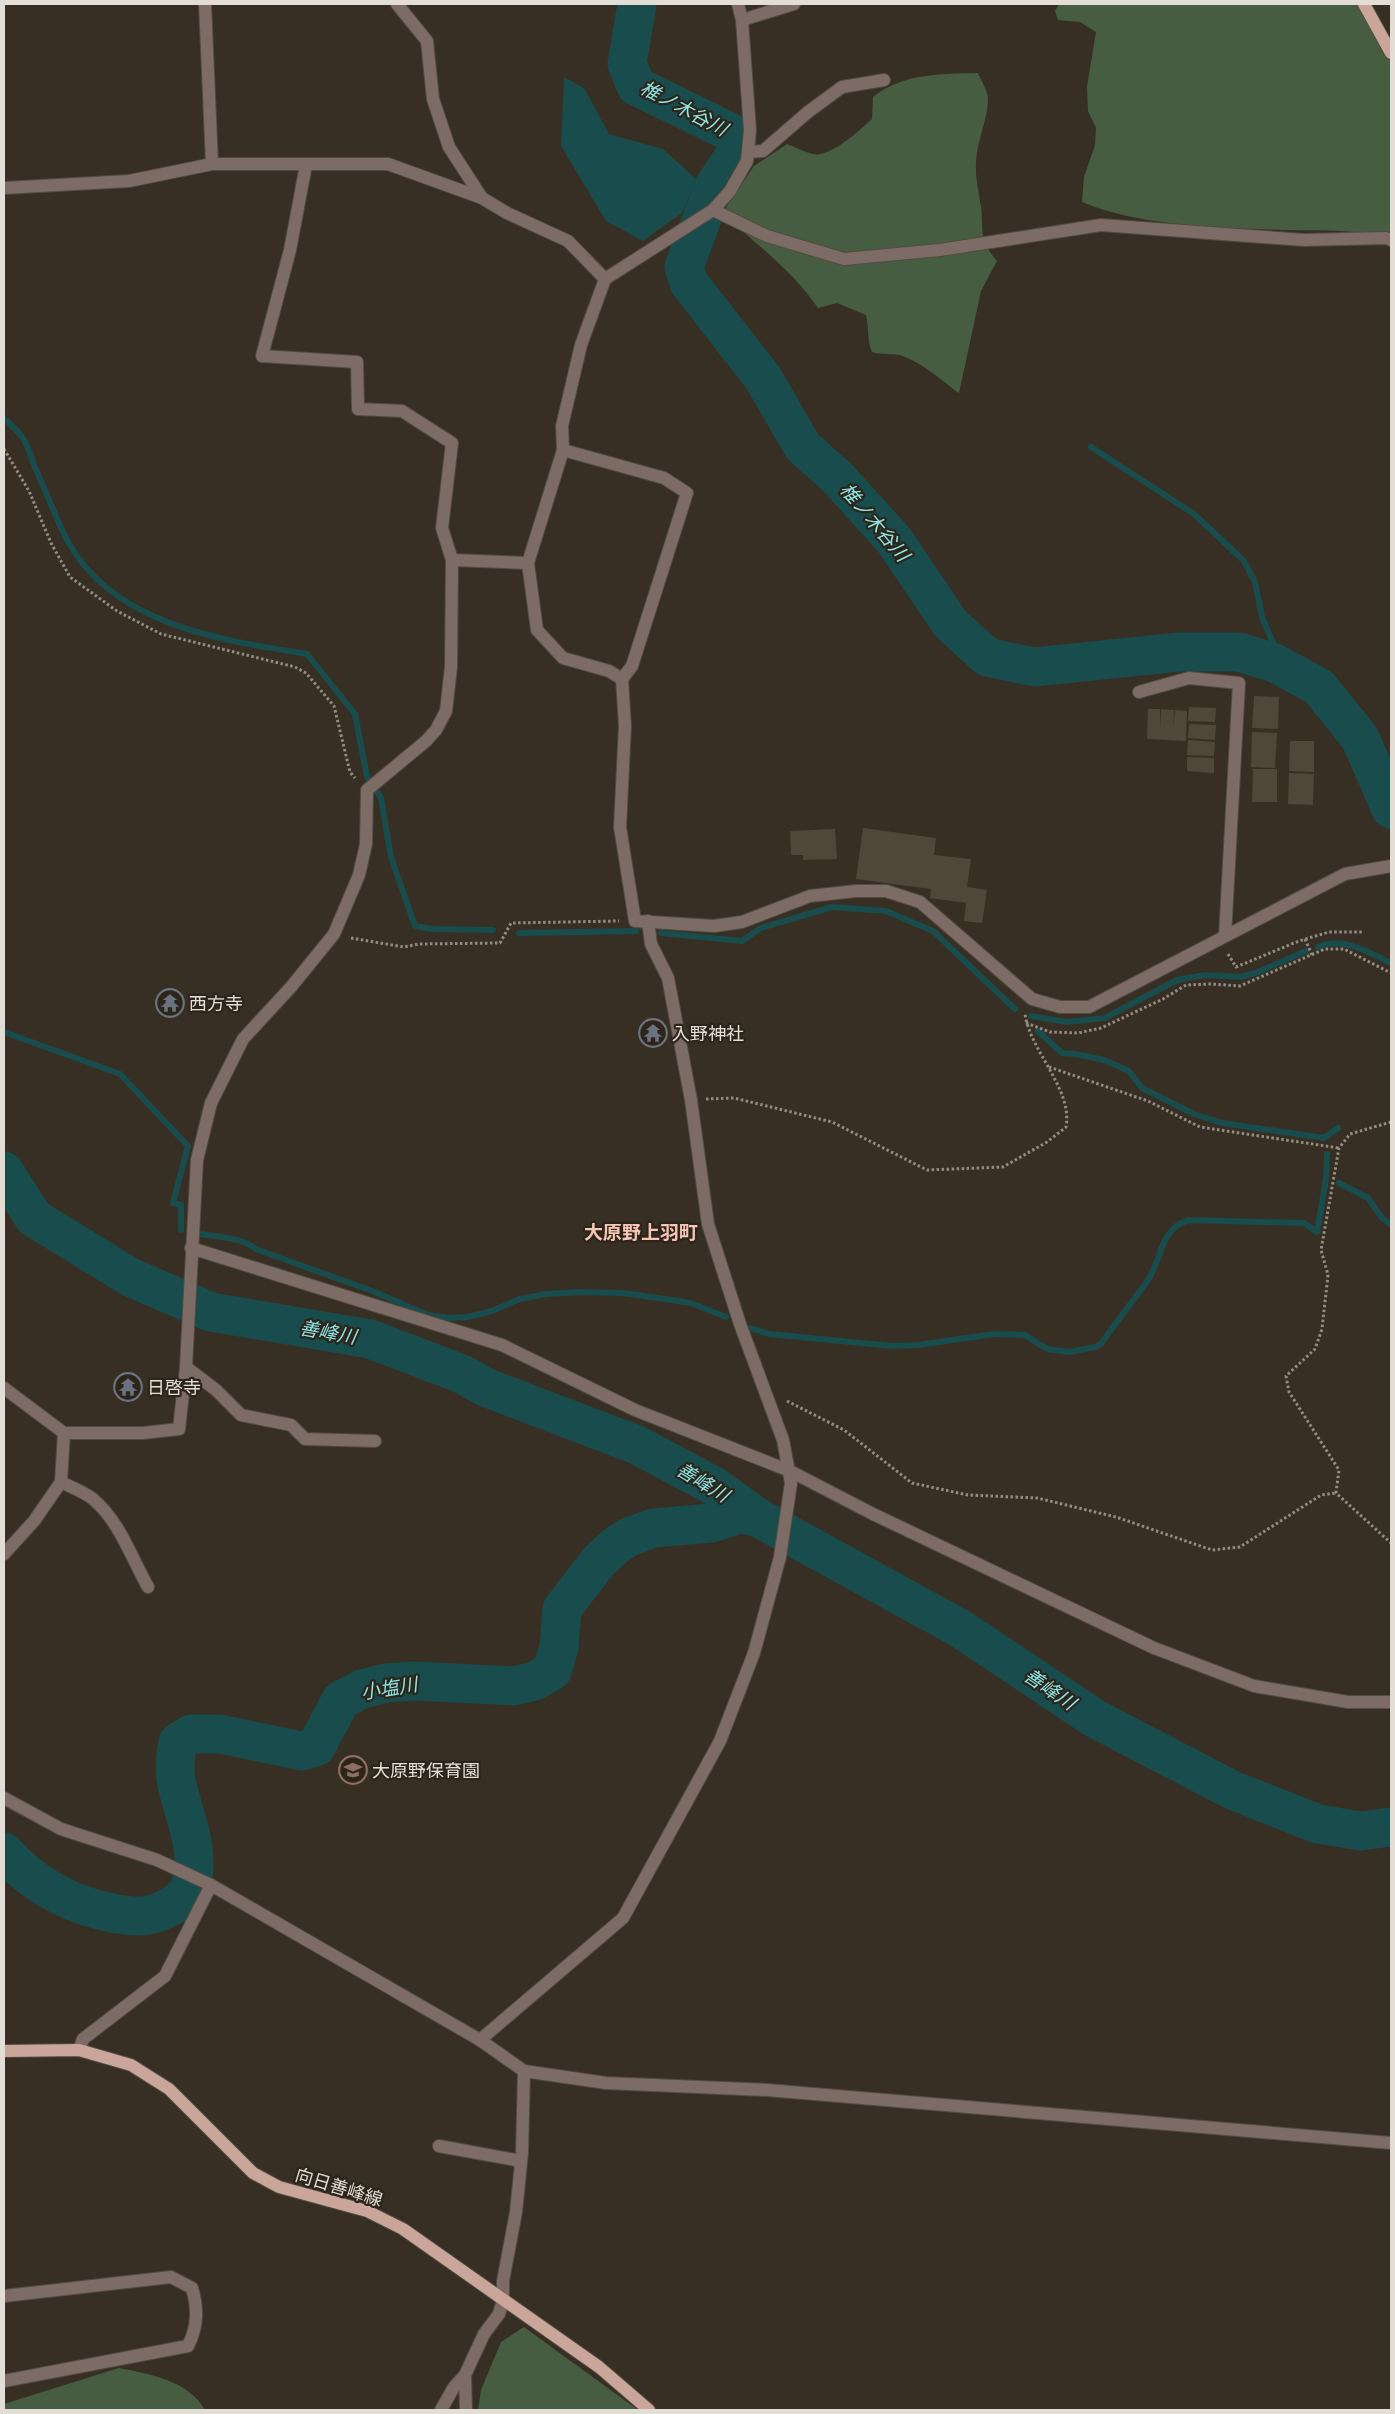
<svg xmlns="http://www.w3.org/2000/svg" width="1395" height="2414" viewBox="0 0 1395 2414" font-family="'IBM Plex Sans','Noto Sans JP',sans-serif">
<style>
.green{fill:#475d41}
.water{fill:#194c4d}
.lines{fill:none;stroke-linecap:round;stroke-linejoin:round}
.stream{stroke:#194c4d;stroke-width:6}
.river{stroke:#194c4d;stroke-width:39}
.building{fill:#50473b}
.minor-casing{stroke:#524b3f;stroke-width:14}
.major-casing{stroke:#524b3f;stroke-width:14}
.path{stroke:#938c83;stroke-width:3;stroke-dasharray:2.5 2.5;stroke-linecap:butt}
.minor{stroke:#7d6c66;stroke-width:12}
.major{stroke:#caa69a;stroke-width:12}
.labels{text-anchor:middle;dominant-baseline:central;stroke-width:4.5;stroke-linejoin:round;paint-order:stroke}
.poi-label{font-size:18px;fill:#e2ddd5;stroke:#2d251a;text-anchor:start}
.street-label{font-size:18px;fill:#e2ddd5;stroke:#2d251a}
.water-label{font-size:19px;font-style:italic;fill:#8ee5e6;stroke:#2d251a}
.neighbourhood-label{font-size:19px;font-weight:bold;fill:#f5c5b5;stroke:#2d251a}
</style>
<rect width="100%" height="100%" fill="#372f23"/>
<g class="green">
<path d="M1059 4H1357L1391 48V238C1356 229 1325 231 1289 230 1225 228 1141 227 1082 202L1084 177 1095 145 1096 128 1088 111 1087 87 1096 32 1080 22 1058 20 1055 11Z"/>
<path d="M978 73C981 80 987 90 988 98 988 120 977 140 976 162 975 178 979 192 981 207 984 234 978 238 997 261L981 291 959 393C952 389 949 385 943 381 932 372 916 361 903 356 896 353 881 355 872 352 867 341 869 327 866 315L837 303 818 308C792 270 756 244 722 213L754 166 787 144C795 147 804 152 813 154 830 158 860 130 872 119L873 97C903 73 942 74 978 73Z"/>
<path d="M524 2327 638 2410H478L481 2390 501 2342Z"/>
<path d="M119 2368C149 2374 188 2380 205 2410H4V2404Z"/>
</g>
<path class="water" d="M564 77 584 88 609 134 663 149 696 179 683 212 643 241 606 221 561 146Z"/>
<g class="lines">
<g class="stream">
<path d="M4 418C10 424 17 430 22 437 28 445 31 456 34 465 45 489 54 514 66 538 111 625 220 640 307 654L355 714 367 777 381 798 391 857 415 926 432 929 493 930"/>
<path d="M1091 447 1194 514 1244 561 1255 582 1262 617 1284 668"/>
<path d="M519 933 636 931"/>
<path d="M661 933 742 941 761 928 832 907 886 911 933 931 1015 1009"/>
<path d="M1318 947C1343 936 1368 952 1391 963"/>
<path d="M1031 1016 1067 1022 1105 1018 1177 980 1205 975 1241 977 1258 972 1306 951"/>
<path d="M1038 1031 1062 1053 1076 1054 1104 1060 1129 1071 1142 1088 1194 1114 1222 1123 1324 1138 1338 1128"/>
<path d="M4 1032 120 1074 188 1146 173 1203 181 1205V1230"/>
<path d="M1339 1183 1368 1198 1382 1218 1391 1225"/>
<path d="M200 1234C218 1237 241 1237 256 1249L375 1292 428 1315 450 1318 467 1317 489 1312 520 1299 546 1294 579 1292 624 1293 691 1303 726 1317"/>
<path d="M750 1328 769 1334 892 1346 918 1345 994 1334 1025 1335 1047 1349 1070 1352 1096 1347 1102 1343C1116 1321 1133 1302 1148 1280 1162 1259 1160 1228 1189 1220L1304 1223 1317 1232 1326 1179 1327 1154"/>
</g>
<g class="river">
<path d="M637 4 627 64 636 86 736 135 738 150 714 186 684 267 689 283 763 378 803 447 837 477 894 540 950 623 987 657 1034 667 1179 652H1239L1275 663 1319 687 1360 738 1391 809"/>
<path d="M4 1171 34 1218 130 1277 211 1312 370 1339 462 1374 485 1387 637 1445 714 1486 757 1517 961 1629 1094 1718 1232 1790 1318 1824 1361 1831 1391 1827"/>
<path d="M4 1852C35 1887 72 1906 117 1914 139 1917 148 1918 168 1908 218 1884 182 1816 176 1780 174 1766 175 1756 178 1742L191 1734H220L302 1751 316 1747 341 1700 362 1689 386 1683 415 1681 513 1686 535 1681 552 1671 559 1647 562 1609 598 1562 615 1546 627 1538 653 1528 712 1523 740 1514 757 1517"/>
</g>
</g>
<g class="building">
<path d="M1254 696 1279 697 1278 729 1252 728Z"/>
<path d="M1189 707 1216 708 1215 722 1188 721Z"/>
<path d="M1148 709H1160V729L1161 709 1174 710 1173 730 1175 710 1187 711 1186 741 1147 739Z"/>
<path d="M1189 724 1216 725 1215 740 1188 738Z"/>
<path d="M1252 732 1277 733 1275 768 1251 767Z"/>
<path d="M1188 740 1215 742 1214 756 1187 755Z"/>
<path d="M1290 741H1314V772L1289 771Z"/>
<path d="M1187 757 1214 758V773L1187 771Z"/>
<path d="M1253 769H1277V802H1252Z"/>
<path d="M1289 773 1314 774 1313 805 1288 804Z"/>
<path d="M863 828 936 838 934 855 971 859 967 887 987 890 982 923 964 921 966 903 930 898 931 889 856 879Z"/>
<path d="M835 829 837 859 803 860V855H791L790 831Z"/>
</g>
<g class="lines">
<defs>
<g id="minor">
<path d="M205 4 212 164"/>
<path d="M397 4 427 41 433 99 449 147 482 198"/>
<path d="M738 4 742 20 750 130 747 161 730 191 713 210 605 279 581 345 562 426 563 450 528 563 537 630 563 658 609 671 622 679 625 726 620 827 635 921 714 926 742 922 810 896 856 891H886L920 902 1032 999 1060 1007H1089L1345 874 1391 866"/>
<path d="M742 20 794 4"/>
<path d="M748 152 763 151 808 112 842 87 884 80"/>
<path d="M4 188 129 181 212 164H388L482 198 507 213 568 241 605 279"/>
<path d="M713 210 767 236 844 259 940 250 1101 225 1304 240 1386 238 1391 240"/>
<path d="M563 450 664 478 687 493 632 666 622 679"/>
<path d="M452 560 528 563"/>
<path d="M1139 692 1189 678 1239 683 1225 936"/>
<path d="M191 1248 502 1345 635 1410 790 1471 873 1514 1154 1648 1254 1686 1348 1702H1391"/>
<path d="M186 1367 216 1390 241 1415 291 1425 305 1439 375 1441"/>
<path d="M4 1388 64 1433H143L179 1429 186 1367 197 1160 211 1103 243 1039 291 987 334 934 359 875 366 844 367 790 426 741 436 730 446 711 451 667 452 560 442 528 452 443 402 411 358 409 357 362 262 356 290 250 306 165"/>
<path d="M61 1482C71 1487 84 1492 93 1499 120 1522 131 1557 148 1587"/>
<path d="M4 1554 34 1521 61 1482 64 1433"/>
<path d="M4 1798 61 1829 157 1860 211 1885"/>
<path d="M480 2040 623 1918 651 1867 720 1741 754 1653 780 1557 791 1483 783 1440 740 1324 708 1224 691 1100 668 978 651 944 648 921"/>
<path d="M79 2050 83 2039 165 1976 211 1885 480 2040 524 2071 606 2083 767 2090 1391 2143"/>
<path d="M439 2146 521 2161"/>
<path d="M4 2296 171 2277 192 2288C198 2309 198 2326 188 2346L4 2381"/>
<path d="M441 2410 454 2387 465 2375"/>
<path d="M466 2410 465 2375 484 2334 499 2314 503 2300V2281L516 2212 522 2153 524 2071"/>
</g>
<g id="major">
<path d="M1364 4 1391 53"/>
<path d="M4 2051 79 2050 131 2065 169 2089 253 2173 279 2187 367 2211 403 2229 599 2367 649 2410"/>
</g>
</defs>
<use href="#minor" class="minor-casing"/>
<use href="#major" class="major-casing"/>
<g class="path">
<path d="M4 449 29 491 51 543 70 577 117 611 161 634 295 667 306 673 334 706 350 772 355 778"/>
<path d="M351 938 404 947 419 944 500 943 511 923 619 921"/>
<path d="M1305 939 1312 955"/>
<path d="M1228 954 1236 967 1299 941 1329 932H1363"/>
<path d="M1026 1023 1050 1032 1078 1033 1101 1028 1163 999 1186 985 1211 984 1240 986 1325 949H1344L1391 973"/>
<path d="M1049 1067 1148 1101 1200 1127 1339 1148"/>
<path d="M706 1099 734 1098 832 1122 927 1170 1003 1167 1047 1142 1066 1127C1073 1089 1030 1051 1025 1014"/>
<path d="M1391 1122 1350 1134 1339 1148 1321 1250 1328 1275 1322 1329 1315 1349 1286 1376 1289 1392 1339 1470 1336 1493 1391 1543"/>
<path d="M787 1401 844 1430 912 1483 968 1495 1037 1498 1116 1517 1212 1550 1240 1547 1321 1495 1336 1493"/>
</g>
<use href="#minor" class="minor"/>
<use href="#major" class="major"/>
</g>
<defs>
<symbol id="temple-ring" viewBox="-11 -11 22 22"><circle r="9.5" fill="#2d251a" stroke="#6b7280" stroke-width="1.5"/><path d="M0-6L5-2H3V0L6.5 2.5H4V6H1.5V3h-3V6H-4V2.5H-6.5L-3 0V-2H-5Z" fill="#6b7280"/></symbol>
<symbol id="school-ring" viewBox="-11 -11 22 22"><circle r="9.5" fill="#2d251a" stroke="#8d6e63" stroke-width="1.5"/><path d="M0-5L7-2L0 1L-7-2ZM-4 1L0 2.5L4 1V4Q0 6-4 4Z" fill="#8d6e63"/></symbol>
</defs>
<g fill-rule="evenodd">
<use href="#temple-ring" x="154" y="987" width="32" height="32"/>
<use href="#temple-ring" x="637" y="1017" width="32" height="32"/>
<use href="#temple-ring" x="112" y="1371" width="32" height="32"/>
<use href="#school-ring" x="337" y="1754" width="32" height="32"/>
</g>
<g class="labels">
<g class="poi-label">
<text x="189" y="1003">西方寺</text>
<text x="672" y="1033">入野神社</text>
<text x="147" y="1387">日啓寺</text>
<text x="372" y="1770">大原野保育園</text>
</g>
<g class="street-label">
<text transform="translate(339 2187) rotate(17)">向日善峰線</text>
</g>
<g class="water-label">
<text transform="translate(684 108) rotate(28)">椎ノ木谷川</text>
<text transform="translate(875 522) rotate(50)">椎ノ木谷川</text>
<text transform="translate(328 1332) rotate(10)">善峰川</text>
<text transform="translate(703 1482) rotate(31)">善峰川</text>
<text transform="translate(389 1688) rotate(-9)">小塩川</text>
<text transform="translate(1050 1689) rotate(34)">善峰川</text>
</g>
<g class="neighbourhood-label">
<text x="641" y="1232">大原野上羽町</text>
</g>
</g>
<rect width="1395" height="2414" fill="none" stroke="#e2ddd5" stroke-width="10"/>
</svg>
